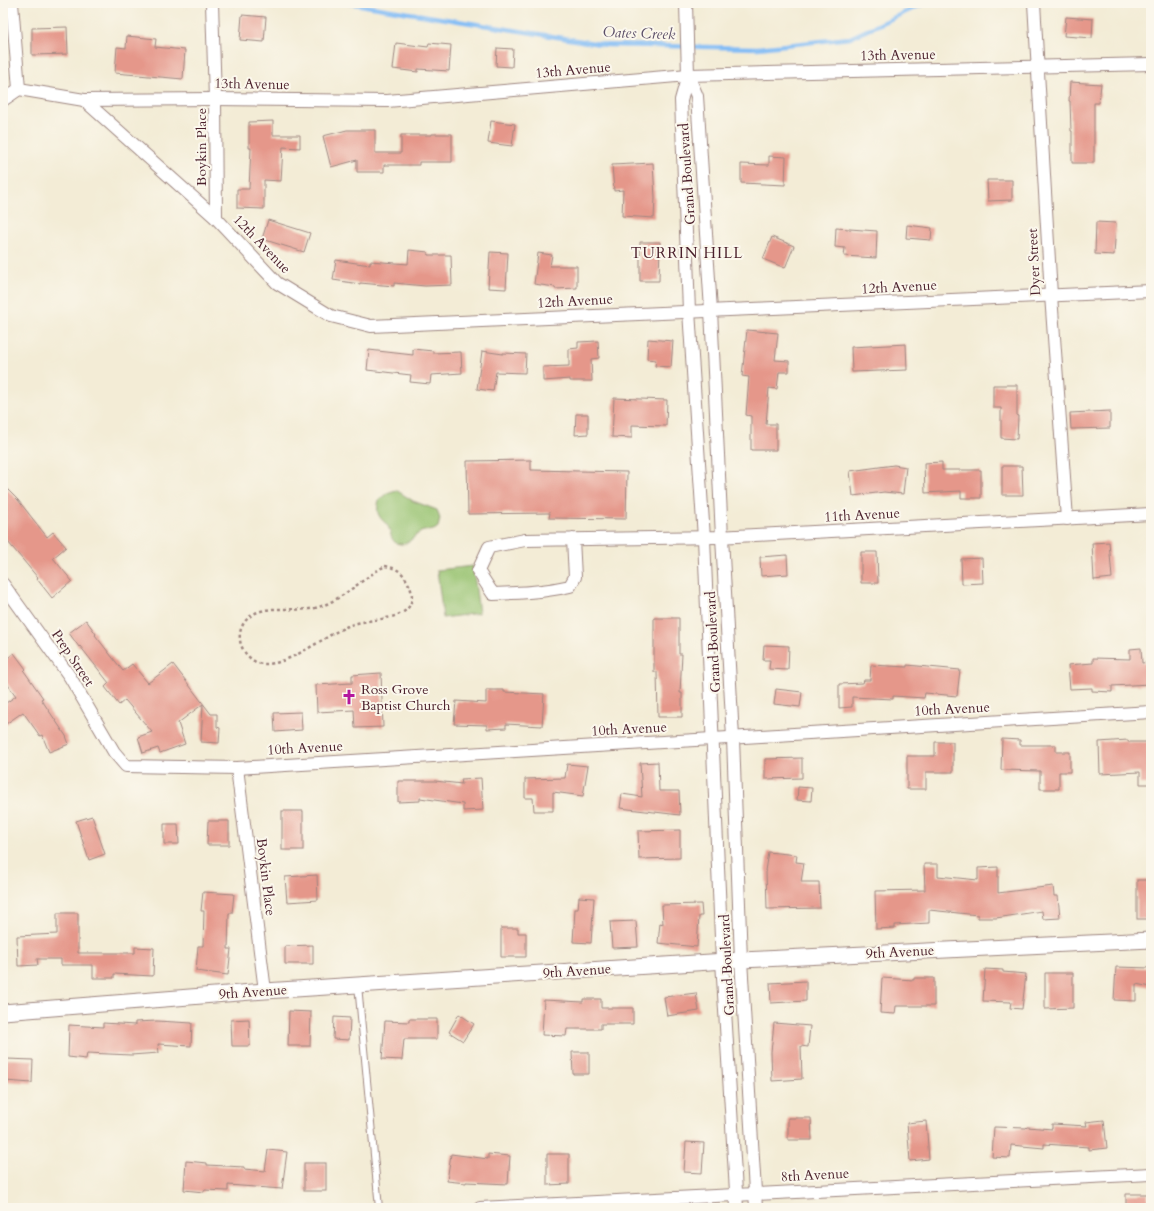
<svg xmlns="http://www.w3.org/2000/svg" width="1154" height="1211" viewBox="0 0 1154 1211" font-family="Cardo,serif">
<style>
.green{fill:#97c270;stroke:#70704e}
.lines{fill:none;stroke-linecap:round;stroke-linejoin:round}
.stream{stroke:#84bdf5;stroke-width:4.5}
.building{fill:#e5978a}
.service-casing{stroke:#9e8680;stroke-width:8}
.minor-casing{stroke:#9e8680;stroke-width:14}
.tertiary-casing{stroke:#9e8680;stroke-width:17}
.path{stroke:#9e8680;stroke-width:2.5;stroke-dasharray:3 3;stroke-linecap:butt}
.service{stroke:#fff;stroke-width:6}
.minor{stroke:#fff;stroke-width:12}
.tertiary{stroke:#fff;stroke-width:15}
.labels{text-anchor:middle;dominant-baseline:central;stroke-width:4;stroke-linejoin:round;paint-order:stroke}
.street-label{font-size:14px;fill:#4a1f2b;stroke:#fbf7ec}
.poi-label{font-size:14px;fill:#4a1f2b;stroke:#fbf7ec;text-anchor:start}
.water-label{font-size:15px;font-style:italic;fill:#5b4e68;stroke:#fbf7ec}
.neighbourhood-label{font-size:15px;letter-spacing:1px;fill:#4a1f2b;stroke:#fbf7ec}
</style>
<rect width="100%" height="100%" fill="#fbf7ec"/>
<filter id="ink" filterUnits="userSpaceOnUse"><feTurbulence type="fractalNoise" baseFrequency=".025" numOctaves="2"/><feDisplacementMap in="SourceGraphic" scale="8" xChannelSelector="R" yChannelSelector="G"/><feConvolveMatrix kernelMatrix="1 2 1 2 8 2 1 2 1" color-interpolation-filters="sRGB"/></filter>
<filter id="wash" filterUnits="userSpaceOnUse"><feTurbulence type="fractalNoise" baseFrequency=".012" numOctaves="4" result="noise"/><feDisplacementMap in="SourceGraphic" scale="16" xChannelSelector="R" yChannelSelector="G"/><feGaussianBlur stdDeviation="0.9" result="paint"/><feColorMatrix in="noise" values="0 0 0 0 0 0 0 0 0 0 0 0 0 0 0 0 0 1.4 0 .05"/><feComposite in="paint" operator="in"/></filter>
<g filter="url(#wash)">
<rect width="100%" height="100%" fill="#f3ecd6"/>
<g class="green">
<path d="M396 490 413 501 437 510 440 519 438 527C432 533 427 529 421 532 413 536 409 545 400 544 389 543 392 531 387 525 384 521 380 519 378 513 377 509 378 504 379 500L387 493Z"/>
<path d="M473 566 479 613 443 618 437 570Z"/>
</g>
<g class="lines">
<path class="stream" d="M348 3 606 45 758 48 850 38 925 3"/>
</g>
<g id="blocks">
<g class="building">
<path d="M242 15 266 17 264 42 240 40Z"/>
<path d="M1066 17 1093 19 1092 38 1064 36Z"/>
<path d="M67 27 68 54 32 55V28Z"/>
<path d="M127 36 156 39 155 47 185 50 183 79 115 73 117 47 126 48Z"/>
<path d="M396 43 428 47 429 43 451 45 449 71 418 69V72L393 69Z"/>
<path d="M497 48 513 49 512 67 496 66Z"/>
<path d="M1070 82 1101 84 1099 103H1094V163H1072V131H1071L1070 101H1069Z"/>
<path d="M273 121V135H300V148L283 147 281 181 264 180V209L237 208V189H249L251 148H249V122Z"/>
<path d="M491 121 515 124 512 146 488 143Z"/>
<path d="M347 130H375V153H401V135H432V134H452V162H419V165H384V172H357V160L331 167 323 136Z"/>
<path d="M769 156 786 157 785 185 741 183V164L769 165Z"/>
<path d="M653 163 655 198 654 218 622 216 623 190 614 191 612 165Z"/>
<path d="M987 180H1012V200L988 201Z"/>
<path d="M268 220 310 233 304 252 262 239Z"/>
<path d="M1096 222 1116 223 1114 255 1095 254Z"/>
<path d="M907 225 932 228 931 240 906 238Z"/>
<path d="M836 228 877 231 876 258 844 256 845 248 835 247Z"/>
<path d="M772 237 794 246 785 268 763 259Z"/>
<path d="M640 242H660L659 281H640Z"/>
<path d="M409 250 428 252V255H451L452 285 425 286 394 283V286L360 283V284L333 280 336 260 370 265V261L408 264Z"/>
<path d="M490 252 508 253 506 289 488 288Z"/>
<path d="M538 253 552 255 550 266H577V288L555 289V287L534 284Z"/>
<path d="M747 330 778 333 775 360 789 361V372H779L777 389 769 388 766 424H776V450H751V416L746 415 749 377 742 376Z"/>
<path d="M648 339 673 341 671 367 655 366 656 360 647 359Z"/>
<path d="M598 341 599 358 591 359 592 381H570V379L543 381V367L569 366V349L578 348V342Z"/>
<path d="M906 344 907 370 852 372 851 347Z"/>
<path d="M413 349 433 351V353L461 352 462 373 431 375 430 384 410 382 411 375 367 370 369 350 413 355Z"/>
<path d="M482 351 503 354V353L526 354 525 373 496 372 493 391 477 389Z"/>
<path d="M993 385H1017V416H1018L1017 439 1001 438V408H993Z"/>
<path d="M614 398 667 400 666 426 632 425V438L612 437Z"/>
<path d="M1110 411V428L1071 429 1070 413Z"/>
<path d="M576 414H588V434L575 435Z"/>
<path d="M531 460V470L627 472 626 519 549 518 550 513 468 514 467 461Z"/>
<path d="M942 462V470H981V498H961V491L925 493 924 463Z"/>
<path d="M894 465 906 467 903 494 884 492 853 496 850 471Z"/>
<path d="M1002 466H1022L1023 495H1002Z"/>
<path d="M3 485 18 500 47 537 53 532 66 547 53 558 72 581 52 598 37 579 38 578 3 536Z"/>
<path d="M1109 542 1112 578 1094 580 1092 543Z"/>
<path d="M861 552H877L878 583H861Z"/>
<path d="M787 555 788 574 761 576 760 557Z"/>
<path d="M982 558 983 583 962 584 961 559Z"/>
<path d="M654 618H679V654H682L680 693H682V717H658L657 672H654Z"/>
<path d="M86 620 96 634 95 635 123 671 132 664 148 683 173 664 211 714H217V727L220 728 219 743 201 742 203 704 178 723 185 744 160 753 158 748 143 753 138 737 152 732 125 700 119 705 105 687 109 683 80 646 79 647 69 633Z"/>
<path d="M764 645 789 646 788 670 769 669 770 660H763Z"/>
<path d="M1141 648 1142 663 1149 662 1150 684 1112 686V692L1092 691V688L1070 689 1068 665 1093 663V658L1130 659V649Z"/>
<path d="M14 653 26 669 24 671 43 698 41 699 66 736 69 744 49 752 42 735 40 736 23 712 3 726V705L16 696 3 678V662Z"/>
<path d="M871 665 907 667V665L960 670 957 696 925 693 924 698 893 696V699L852 697V707L839 708V684L863 683 864 680H870Z"/>
<path d="M381 673 383 727 355 728 354 710 317 712 316 685 352 683V675Z"/>
<path d="M776 689 802 692 800 707 774 704Z"/>
<path d="M486 690H504V692L544 694 542 726 506 724V728L487 729V725L454 724 456 701 486 703Z"/>
<path d="M301 712 302 730 275 732 274 713Z"/>
<path d="M1002 739 1020 740V745H1056V752H1070V772H1059V789H1040V771L1001 770Z"/>
<path d="M1128 740V742H1151V784H1140V772L1100 774 1099 742Z"/>
<path d="M935 742H953V772H926V789H907V756H935Z"/>
<path d="M802 758V778L765 779V759Z"/>
<path d="M658 762 659 791H679L680 815 620 808 622 794 642 797 640 763Z"/>
<path d="M567 764 588 766 583 796 553 792V811H534L533 798H525V779L565 778Z"/>
<path d="M481 778 483 810 463 811V804L420 798V801L398 802V781H435L462 784 461 779Z"/>
<path d="M798 787 812 788 811 801 797 800Z"/>
<rect x="282" y="811" width="21" height="39"/>
<path d="M92 816 105 854 89 860 76 821Z"/>
<path d="M208 821H229V845H207Z"/>
<path d="M164 824H178L179 844H164Z"/>
<path d="M680 830V858L639 859 638 831Z"/>
<path d="M768 852 797 855 796 862 804 863 801 882H819L820 908 767 909 766 871H765Z"/>
<path d="M924 864H938V876L978 880V868L998 867V893L1053 886 1054 896H1058L1060 918 1043 919 1042 911 996 918H978V915L929 910V923L895 925V928L876 929 875 891 925 890Z"/>
<path d="M317 875 318 900 287 902 285 877Z"/>
<rect x="1137" y="880" width="14" height="39"/>
<path d="M203 892 234 894 232 913H229L228 949H231L228 975 196 971 198 946H203L204 911H201Z"/>
<path d="M579 897 594 898 591 943 573 942 575 909H578Z"/>
<path d="M701 904 702 916H699L697 947 658 943 660 923 663 924 662 905Z"/>
<path d="M57 913H78V953H135V947L154 948 153 976 114 974V978H93V965H61V959H37L38 965 18 966 17 936 57 934Z"/>
<path d="M636 921 638 947 612 948 610 922Z"/>
<path d="M501 928H518V933H526V957H501Z"/>
<path d="M313 945V964H285V946Z"/>
<path d="M1116 967 1151 968V987L1136 984V1001L1114 1000Z"/>
<path d="M985 969 1003 970V972L1026 974 1022 1009 1010 1008 1011 1002 983 1001Z"/>
<path d="M1045 973H1073V1008L1045 1009Z"/>
<path d="M882 978 914 980V978H934V1006H896L895 1014 880 1013Z"/>
<path d="M806 981V1001L771 1003 770 983Z"/>
<path d="M696 993 699 1011 667 1016 664 997Z"/>
<path d="M583 999H601V1008H633V1024H601V1029H567L566 1036 542 1035 544 1000 583 1002Z"/>
<path d="M289 1011 311 1012 310 1046H288Z"/>
<path d="M459 1014 474 1024 463 1041 449 1032Z"/>
<path d="M334 1017 350 1018 349 1040 333 1039Z"/>
<path d="M249 1019 250 1046H232L231 1020Z"/>
<path d="M409 1019H437V1039H404L402 1060 382 1059 385 1021 409 1022Z"/>
<path d="M157 1021 192 1023 191 1046 158 1044 159 1053 131 1055 87 1053 86 1059 68 1057 69 1025 103 1027V1023L135 1025V1022Z"/>
<path d="M774 1023 810 1026 808 1047 801 1046 802 1079 772 1081 771 1052Z"/>
<path d="M572 1052H589V1074H573Z"/>
<path d="M7 1059 33 1060 32 1083 5 1081Z"/>
<path d="M788 1118H811L812 1140H788Z"/>
<path d="M1104 1120 1107 1148 1089 1150V1147L1044 1144V1148L1011 1145 1010 1158 992 1157 994 1127 1026 1128 1027 1127 1052 1129V1124L1087 1126 1086 1122Z"/>
<path d="M926 1121 929 1159 910 1161 907 1123Z"/>
<path d="M686 1142 704 1143 702 1173 684 1172Z"/>
<path d="M268 1150 287 1152 282 1189 228 1185V1191L204 1190V1192L184 1190 186 1161 207 1163V1165L244 1167V1169L265 1171Z"/>
<path d="M451 1154 488 1159V1154L510 1156 508 1184 466 1182V1183L447 1181Z"/>
<path d="M547 1154H569V1184L547 1185Z"/>
<rect x="304" y="1163" width="22" height="28"/>
<path d="M1126 1194H1148L1147 1208H1126Z"/>
</g>
</g>
</g>
<g filter="url(#ink)">
<use href="#blocks" fill-opacity="0" stroke="#9e8680" stroke-width="1"/>
<g class="lines">
<defs>
<path id="service" d="M358 985 379 1208"/>
<g id="minor">
<path d="M12 3 19 89"/>
<path d="M212 3 215 99 216 218"/>
<path d="M686 3 688 75 681 100 689 311 704 538 722 961 737 1208"/>
<path d="M1034 3 1051 295 1067 519"/>
<path d="M688 75 697 96 711 310 722 537 733 738 741 960 756 1208"/>
<path d="M3 100 19 89 84 100 215 99 387 101 688 75 1151 64"/>
<path d="M84 100 216 218 277 283 331 316 371 326 1151 291"/>
<path d="M573 539 575 577 570 586C544 592 519 593 493 594L478 571 489 547 525 540 718 537 1151 514"/>
<path d="M3 584 70 677 114 752 126 766 237 768 1151 712"/>
<path d="M237 768 265 991"/>
<path d="M480 1208 1151 1174"/>
</g>
<path id="tertiary" d="M3 1012 265 991 741 960 1151 940"/>
</defs>
<use href="#service" class="service-casing"/>
<use href="#minor" class="minor-casing"/>
<use href="#tertiary" class="tertiary-casing"/>
<path class="path" d="M385 566C397 568 403 572 408 583 413 591 414 603 406 610 394 621 363 619 348 626 324 636 289 666 263 664 259 664 253 661 250 658 232 642 239 617 261 611 278 606 298 612 315 608 342 601 361 579 385 566Z"/>
<use href="#service" class="service"/>
<use href="#minor" class="minor"/>
<use href="#tertiary" class="tertiary"/>
</g>
</g>
<defs>
<symbol id="church-bare" viewBox="-9 -9 18 18"><path d="M-1.2-6h2.4v3.5h3.3v2.4h-3.3V6h-2.4V-.1h-3.3v-2.4h3.3Z" fill="#b5179e" stroke="#fbf7ec" stroke-width="2.5" paint-order="stroke"/></symbol>
</defs>
<g fill-rule="evenodd">
<use href="#church-bare" x="338" y="686" width="22" height="22"/>
</g>
<g class="labels">
<g class="street-label">
<text transform="translate(898 55) rotate(-1)">13th Avenue</text>
<text transform="translate(573 70) rotate(-5)">13th Avenue</text>
<text transform="translate(252 84) rotate(1)">13th Avenue</text>
<text transform="translate(201 147) rotate(-90)">Boykin Place</text>
<text transform="translate(687 174) rotate(-94)">Grand Boulevard</text>
<text transform="translate(262 244) rotate(46)">12th Avenue</text>
<text transform="translate(1034 262) rotate(-93)">Dyer Street</text>
<text transform="translate(899 287) rotate(-3)">12th Avenue</text>
<text transform="translate(575 301) rotate(-3)">12th Avenue</text>
<text transform="translate(862 515) rotate(-3)">11th Avenue</text>
<text transform="translate(713 642) rotate(-93)">Grand Boulevard</text>
<text transform="translate(73 658) rotate(56)">Prep Street</text>
<text transform="translate(952 709) rotate(-3)">10th Avenue</text>
<text transform="translate(629 729) rotate(-3)">10th Avenue</text>
<text transform="translate(305 748) rotate(-3)">10th Avenue</text>
<text transform="translate(266 877) rotate(83)">Boykin Place</text>
<text transform="translate(900 952) rotate(-3)">9th Avenue</text>
<text transform="translate(727 965) rotate(-93)">Grand Boulevard</text>
<text transform="translate(577 971) rotate(-4)">9th Avenue</text>
<text transform="translate(253 992) rotate(-4)">9th Avenue</text>
<text transform="translate(815 1175) rotate(-3)">8th Avenue</text>
</g>
<g class="poi-label">
<text x="361" y="689">Ross Grove<tspan x="361" dy="16">Baptist Church</tspan></text>
</g>
<g class="water-label">
<text transform="translate(639 33) rotate(2)">Oates Creek</text>
</g>
<g class="neighbourhood-label">
<text x="687" y="253">TURRIN HILL</text>
</g>
</g>
<rect width="1154" height="1211" fill="none" stroke="#fbf7ec" stroke-width="16"/>
</svg>
